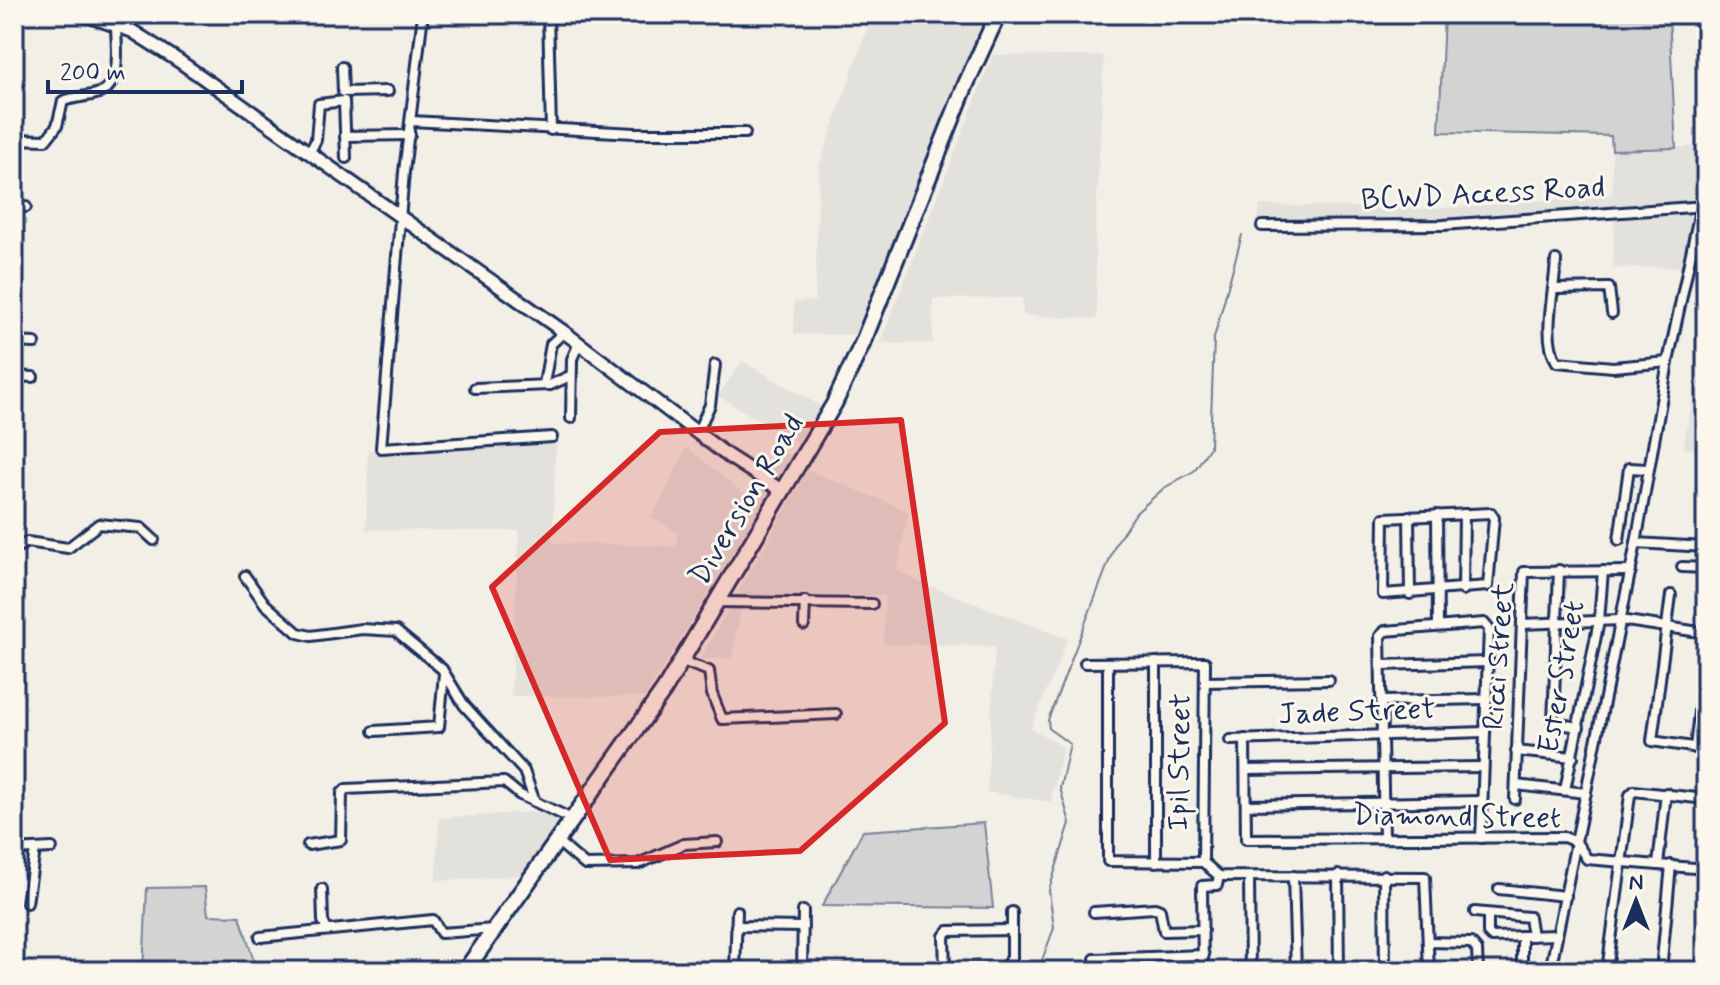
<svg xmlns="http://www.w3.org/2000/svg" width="1720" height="985" viewBox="0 0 1720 985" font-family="Mynerve,sans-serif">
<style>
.built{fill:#e2e1dc}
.green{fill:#d2d3d2;stroke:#768198;stroke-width:2}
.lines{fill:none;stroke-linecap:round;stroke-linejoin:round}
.stream{stroke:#707b93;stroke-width:2}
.street-casing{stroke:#1b2f5e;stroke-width:14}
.secondary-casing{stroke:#1b2f5e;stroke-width:17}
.highway-casing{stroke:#1b2f5e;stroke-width:20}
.street{stroke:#fbf7ec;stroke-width:8}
.secondary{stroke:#fbf7ec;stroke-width:11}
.highway{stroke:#fbf7ec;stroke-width:14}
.marked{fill:#d62828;fill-opacity:0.2;stroke:#d62828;stroke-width:6;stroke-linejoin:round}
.labels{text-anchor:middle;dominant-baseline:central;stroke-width:6;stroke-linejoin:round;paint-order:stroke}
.street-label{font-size:30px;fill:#1b2f5e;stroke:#fbf7ec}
</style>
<rect width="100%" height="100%" fill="#f2efe6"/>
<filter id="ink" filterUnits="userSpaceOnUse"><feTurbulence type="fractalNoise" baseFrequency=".0125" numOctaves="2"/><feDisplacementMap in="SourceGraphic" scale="16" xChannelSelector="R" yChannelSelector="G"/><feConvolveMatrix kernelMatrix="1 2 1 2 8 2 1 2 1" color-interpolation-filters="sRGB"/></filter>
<g filter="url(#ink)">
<g class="built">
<path d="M872 14H986L857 334H794V302L815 301 819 167Z"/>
<path d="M993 55 1104 56 1095 239 1097 319 1023 315 1022 298 933 299V343H880Z"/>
<path d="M1706 146V165L1685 267 1613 268 1614 218H1605L1604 215 1583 216V220L1428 233 1256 229 1260 205 1430 209 1612 195V150Z"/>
<path d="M1706 331V449L1683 448 1704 345Z"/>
<path d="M742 361 821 406 800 444 718 396Z"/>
<path d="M556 441 552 543 676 546 678 532 652 518 687 447 750 499 780 453 792 455 645 697 511 696 519 531 366 530 368 450Z"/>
<path d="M808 470 908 511 897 570 915 580 1068 639 1031 728 1063 747 1051 802 987 792 995 646 883 644 885 595H818V600L742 602 732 658 700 659Z"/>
<path d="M567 810 522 875 436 881 439 818Z"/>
</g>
<g class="green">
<path d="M1444 14H1706V17L1669 16 1676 148 1612 150 1611 136 1439 132Z"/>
<path d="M984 823 993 908 822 906 863 831Z"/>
<path d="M205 887 208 915 240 916 257 971H143L147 888Z"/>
</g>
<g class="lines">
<path class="stream" d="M1038 971 1054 928 1049 890 1070 823 1060 788 1070 744 1049 729 1048 720 1116 543 1136 513 1164 488 1194 471 1210 447 1214 338 1242 235"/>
<defs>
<g id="street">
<path d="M423 14 404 172 381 448 552 437"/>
<path d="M548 14 551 130"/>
<path d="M1702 39H1706"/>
<path d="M342 67 343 92 388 91"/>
<path d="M411 121 635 133H745"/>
<path d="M345 136 410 135"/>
<path d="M14 139 46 140 57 126 63 101C74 97 85 97 96 94 124 87 116 47 116 25"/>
<path d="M310 152 316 140 319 104 344 101 346 158"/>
<path d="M14 206 26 207"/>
<path d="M1262 226 1443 225 1706 206"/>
<path d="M1556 260C1555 289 1541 338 1557 362L1613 367 1668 362"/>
<path d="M1555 289 1609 288 1612 313"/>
<path d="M14 342 35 343"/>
<path d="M14 376 33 377"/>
<path d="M544 384 551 344 564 332"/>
<path d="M475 388 550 385 570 376"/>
<path d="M571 418 572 359 579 343"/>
<path d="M697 433 710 405 715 365"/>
<path d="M1491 513 1494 518 1488 586 1383 594 1384 518Z"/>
<path d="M1437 515 1438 626"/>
<path d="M1409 516 1410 594"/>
<path d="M1619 540 1629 468 1648 469"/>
<path d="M1636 543 1706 547"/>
<path d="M14 549 27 542 68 548 99 524 141 528 154 540"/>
<path d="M1682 567 1706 568"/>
<path d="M1559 570 1553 723 1579 727"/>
<path d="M245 576 265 604 298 633 311 636 362 629 396 631 442 669 464 705 524 771 535 802"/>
<path d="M1463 590 1464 514"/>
<path d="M1671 595 1652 741 1706 749"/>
<path d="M717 602 872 604"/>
<path d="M1522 624 1620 620 1706 633"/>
<path d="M804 625 805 601"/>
<path d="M682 661 709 671 712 694 722 719 836 714"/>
<path d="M1156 662V862"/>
<path d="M1085 663 1205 662 1203 862"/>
<path d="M1108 663V861L1203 862 1219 876 1425 877 1429 971"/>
<path d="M1381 665 1489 662"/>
<path d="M1205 682 1329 680"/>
<path d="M1384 701 1487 699"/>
<path d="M374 731 439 727 444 674"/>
<path d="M1245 739 1246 839 1564 837 1576 842 1587 859 1706 869"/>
<path d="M1230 740 1485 732"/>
<path d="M1695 748 1706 648"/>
<path d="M1516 751 1573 757"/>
<path d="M1246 770 1482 767"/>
<path d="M1516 785 1586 793"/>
<path d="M1565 790 1599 621 1603 571"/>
<path d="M1515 799 1524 572 1631 571"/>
<path d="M1246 805 1481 801"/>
<path d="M1384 838 1380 636 1385 631 1484 623 1489 629 1481 838"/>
<path d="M557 841 585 865 638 864 684 844 717 842"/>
<path d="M308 845 341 840 342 793 346 789 504 782 520 795 572 819"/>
<path d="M14 850 52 848"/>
<path d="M1658 865 1666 793"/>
<path d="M1338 875 1339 971"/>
<path d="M1384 875 1385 971"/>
<path d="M1293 876 1296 971"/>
<path d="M1249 878 1250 971"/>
<path d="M322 889 323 921 327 930"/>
<path d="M1499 889 1566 896"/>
<path d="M27 903 35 850"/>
<path d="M1094 912 1155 908 1160 910 1164 931 1203 930"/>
<path d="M1475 912 1529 917 1532 936"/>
<path d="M1488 914V933L1492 937 1557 935"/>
<path d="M736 926 803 927"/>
<path d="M260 937 433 920 441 933 494 929"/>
<path d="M1429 942 1471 943 1477 950 1478 971"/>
<path d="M1095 959 1204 955"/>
<path d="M1522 964V936"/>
<path d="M735 971 737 911"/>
<path d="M802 971 803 911"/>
<path d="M831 971 1003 969 1012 958V912"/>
<path d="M945 971 944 936 948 931 1012 930"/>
<path d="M1203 971 1202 886 1217 885 1219 876"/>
<path d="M1550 971 1636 543 1668 362 1706 182"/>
<path d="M1607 971 1630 795 1634 791 1706 799"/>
<path d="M1661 971 1671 865"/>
</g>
<path id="secondary" d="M82 14 132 31 179 61 564 332 728 456 781 490"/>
<path id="highway" d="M465 971 664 690 834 404 863 342 966 84 998 14"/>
</defs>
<use href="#street" class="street-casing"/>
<use href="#secondary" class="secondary-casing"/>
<use href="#highway" class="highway-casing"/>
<use href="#street" class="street"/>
<use href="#secondary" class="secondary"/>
<use href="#highway" class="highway"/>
</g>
</g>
<path class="marked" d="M901 420 945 723 800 851 610 860 492 587 660 432Z"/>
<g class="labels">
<g class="street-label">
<text transform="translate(1483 194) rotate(-3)">BCWD Access Road</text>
<text transform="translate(747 500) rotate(-59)">Diversion Road</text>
<text transform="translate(1499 656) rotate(-86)">Ricci Street</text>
<text transform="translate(1562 677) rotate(-80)">Ester Street</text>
<text transform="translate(1357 712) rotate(-2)">Jade Street</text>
<text transform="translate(1180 762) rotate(-89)">Ipil Street</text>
<text transform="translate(1457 817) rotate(1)">Diamond Street</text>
</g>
</g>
<rect width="1720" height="985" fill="none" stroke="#fbf7ec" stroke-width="48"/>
<rect x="24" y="24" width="1672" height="937" fill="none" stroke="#1b2f5e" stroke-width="3" filter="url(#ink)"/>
<g transform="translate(1636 901)" stroke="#fbf7ec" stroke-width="6" paint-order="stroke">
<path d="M0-6L14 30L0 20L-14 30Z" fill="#1b2f5e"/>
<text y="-12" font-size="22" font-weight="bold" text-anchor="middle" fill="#1b2f5e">N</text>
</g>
<path d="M48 80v12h194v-12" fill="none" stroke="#1b2f5e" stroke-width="4"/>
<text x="60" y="80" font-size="24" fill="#1b2f5e" stroke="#fbf7ec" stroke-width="6" paint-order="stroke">200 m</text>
</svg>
